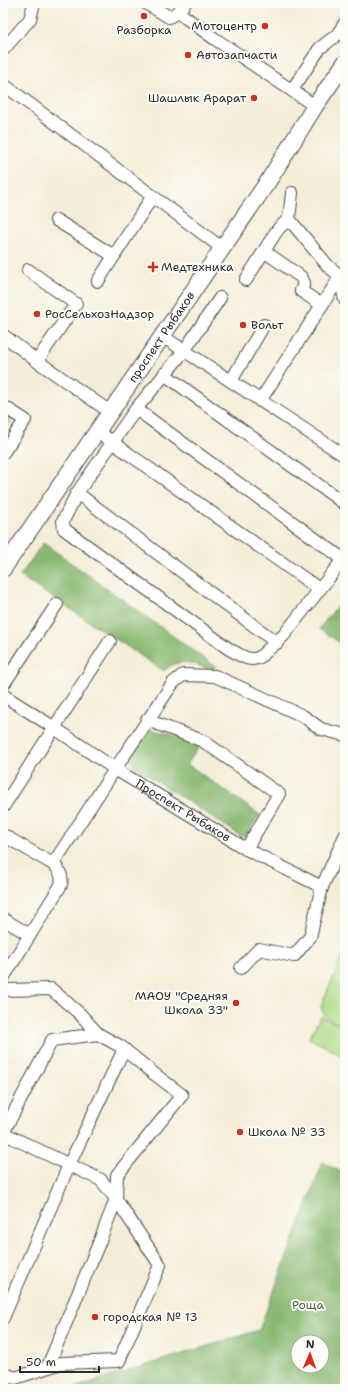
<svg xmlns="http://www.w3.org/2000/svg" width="348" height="1392" viewBox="0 0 348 1392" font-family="'Shantell Sans',sans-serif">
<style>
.green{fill:#add985;stroke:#6c8258}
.forest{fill:#8ab972;stroke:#5a724e;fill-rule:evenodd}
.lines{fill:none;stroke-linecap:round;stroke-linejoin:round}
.minor-casing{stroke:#494845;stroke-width:14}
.major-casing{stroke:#494845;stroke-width:18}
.minor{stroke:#fff;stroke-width:12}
.major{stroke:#fff;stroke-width:16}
.poi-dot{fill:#c8321e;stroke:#fdfcf7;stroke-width:1.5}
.labels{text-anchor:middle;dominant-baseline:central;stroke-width:4;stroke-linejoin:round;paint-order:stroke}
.poi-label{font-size:12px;fill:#2b2b2b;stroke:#fdfcf7;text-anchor:start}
.street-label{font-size:12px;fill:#2b2b2b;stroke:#fdfcf7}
.park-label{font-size:12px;fill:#525f46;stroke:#fdfcf7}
</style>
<rect width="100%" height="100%" fill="#fdfcf7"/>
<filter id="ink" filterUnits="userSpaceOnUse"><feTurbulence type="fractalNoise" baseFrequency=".025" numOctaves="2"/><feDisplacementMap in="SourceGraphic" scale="8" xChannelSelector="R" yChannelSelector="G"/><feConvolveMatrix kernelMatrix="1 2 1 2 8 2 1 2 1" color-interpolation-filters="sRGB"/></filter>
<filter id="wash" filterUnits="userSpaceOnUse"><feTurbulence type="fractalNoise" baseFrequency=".012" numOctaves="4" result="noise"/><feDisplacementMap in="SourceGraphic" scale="16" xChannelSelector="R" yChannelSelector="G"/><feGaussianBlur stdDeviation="0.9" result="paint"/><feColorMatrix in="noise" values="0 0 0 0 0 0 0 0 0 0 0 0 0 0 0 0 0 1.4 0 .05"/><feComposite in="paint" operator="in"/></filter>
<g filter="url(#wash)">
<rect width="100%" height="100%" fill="#f4edd8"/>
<g class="green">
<path d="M3 414 12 419 3 433Z"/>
<path d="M345 950V1026C335 1022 322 1018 321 1006Z"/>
<path d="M321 1016 345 1029V1057L309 1038Z"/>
</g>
<g class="forest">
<path d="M43 543 49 547 216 667 211 670C194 664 180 656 164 671L20 576Z"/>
<path d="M345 596V645L339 642 319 629Z"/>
<path d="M150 729 183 738 199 747 187 764 260 815 246 835 241 836 135 767C134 764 132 761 132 757 132 750 144 733 150 729Z"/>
<path d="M323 1162 345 1174V1389H70L259 1330ZM298 1342H322V1366H298Z"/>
</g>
</g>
<g filter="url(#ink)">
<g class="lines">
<defs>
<g id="minor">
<path d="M146 3 169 17 178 12"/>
<path d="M185 3 178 12 215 39 315 106"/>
<path d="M3 50 30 19 34 3"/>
<path d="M3 84 222 248"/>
<path d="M292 90 320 48 337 35 345 23"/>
<path d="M292 193 289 219 328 266 345 280"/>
<path d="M56 220 114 256"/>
<path d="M264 251 301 277 304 283 301 291 322 305"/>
<path d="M28 270 76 304 37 361"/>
<path d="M340 277 345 300"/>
<path d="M246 280 274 235 279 228 289 219"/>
<path d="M98 281 152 197"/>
<path d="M220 298 184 351 136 409 77 493 63 521 64 529 229 649C239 654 249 663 260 657L284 635 345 557"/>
<path d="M3 335 37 361 110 412"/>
<path d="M162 336 345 456"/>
<path d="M164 374 345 504"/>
<path d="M231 381 264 325"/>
<path d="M260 401 340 277"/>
<path d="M3 406 25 420 3 453"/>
<path d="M136 409 343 559"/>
<path d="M98 432 319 589"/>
<path d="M77 493 277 643"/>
<path d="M3 685 57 604"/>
<path id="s1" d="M3 695 53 727 115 769 246 849 322 887 345 836"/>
<path d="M147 720 203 741 279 794 246 849"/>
<path d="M3 807 110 641"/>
<path d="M3 835 53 864"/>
<path d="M3 919 30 935"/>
<path d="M241 968 259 949 294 956 310 937 322 887"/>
<path d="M3 978 61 885C63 876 60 870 53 864L115 769 173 683 183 675 215 676 303 716 321 729 345 735"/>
<path d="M3 990 51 989 80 1014 98 1034 120 1046 153 1073 182 1095 117 1175 116 1199 99 1243 48 1366"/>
<path d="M3 1133 101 1180 116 1199 160 1265 119 1361 61 1363 15 1378 3 1373"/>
<path d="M3 1133 52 1040 98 1034"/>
<path d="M3 1318 69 1165 124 1049"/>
</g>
<g id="major">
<path id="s2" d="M3 569 269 180 315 106 345 63"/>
</g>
</defs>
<use href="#minor" class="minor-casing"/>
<use href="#major" class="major-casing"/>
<use href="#minor" class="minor"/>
<use href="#major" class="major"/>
</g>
</g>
<g class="poi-dot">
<circle cx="144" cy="16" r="4"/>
<circle cx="265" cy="26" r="4"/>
<circle cx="188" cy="55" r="4"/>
<circle cx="254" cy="98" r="4"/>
<path d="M151 261h4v4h4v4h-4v4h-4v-4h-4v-4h4z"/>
<circle cx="37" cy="314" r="4"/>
<circle cx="243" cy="325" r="4"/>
<circle cx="236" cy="1003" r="4"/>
<circle cx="240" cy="1132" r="4"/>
<circle cx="95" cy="1317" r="4"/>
</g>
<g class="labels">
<g class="poi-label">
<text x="257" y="26" text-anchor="end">Мотоцентр</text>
<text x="144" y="30" text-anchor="middle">Разборка</text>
<text x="196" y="55">Автозапчасти</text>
<text x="246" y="98" text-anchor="end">Шашлык Арарат</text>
<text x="161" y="267">Медтехника</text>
<text x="45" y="314">РосСельхозНадзор</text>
<text x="251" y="325">Вольт</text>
<text x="228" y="996" text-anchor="end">МАОУ "Средняя<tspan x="228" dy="14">Школа 33"</tspan></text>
<text x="248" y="1132">Школа № 33</text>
<text x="103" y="1317">городская № 13</text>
</g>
<g class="street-label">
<text stroke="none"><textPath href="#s2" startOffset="281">проспект Рыбаков</textPath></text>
<text stroke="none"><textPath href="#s1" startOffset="214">Проспект Рыбаков</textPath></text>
</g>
<g class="park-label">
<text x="308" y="1305">Роща</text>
</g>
</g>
<rect width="348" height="1392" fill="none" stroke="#fdfcf7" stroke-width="16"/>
<g transform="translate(310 1354) rotate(2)"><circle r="19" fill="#fdfcf7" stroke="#a9a8a5"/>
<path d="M0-3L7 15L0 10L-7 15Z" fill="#c8321e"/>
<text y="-6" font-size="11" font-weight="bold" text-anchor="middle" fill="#2b2b2b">N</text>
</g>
<path d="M20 1366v6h79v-6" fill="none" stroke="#2b2b2b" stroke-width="2"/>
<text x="26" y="1366" font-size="12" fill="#2b2b2b" stroke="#fdfcf7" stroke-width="3" paint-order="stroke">50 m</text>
</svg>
